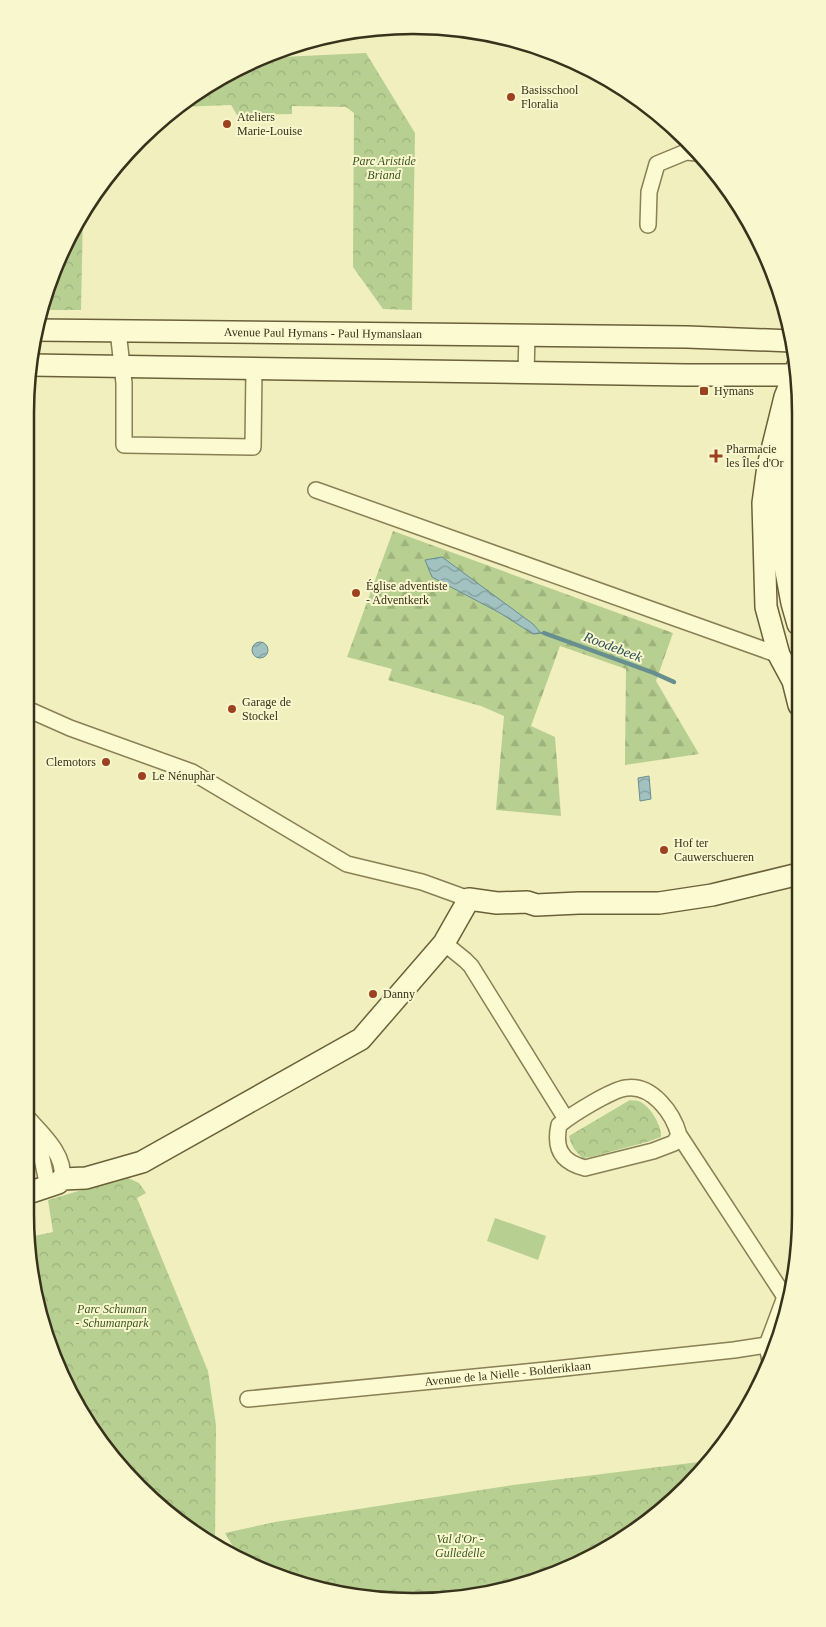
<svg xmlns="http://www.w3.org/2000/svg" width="826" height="1627" viewBox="0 0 826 1627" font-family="Georgia,serif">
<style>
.green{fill:#b7cf91}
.forest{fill:url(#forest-firs)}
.park{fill:url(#park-crowns)}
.water{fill:url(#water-waves);stroke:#688f90}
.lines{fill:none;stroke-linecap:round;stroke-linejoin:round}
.stream{stroke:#688f90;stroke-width:4.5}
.street-casing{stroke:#8a7f55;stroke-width:18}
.secondary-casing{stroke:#6b6039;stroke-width:24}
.street{stroke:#fbfad1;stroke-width:15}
.secondary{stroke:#fbfad1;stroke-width:21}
.poi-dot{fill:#9d4221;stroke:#f8f7cd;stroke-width:2}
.labels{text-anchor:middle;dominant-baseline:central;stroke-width:4;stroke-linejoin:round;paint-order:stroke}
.poi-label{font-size:12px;fill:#38311b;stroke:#f8f7cd;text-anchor:start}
.park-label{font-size:12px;font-style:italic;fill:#3a5620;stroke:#f8f7cd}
.street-label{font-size:12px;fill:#38311b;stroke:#f8f7cd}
.water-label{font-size:14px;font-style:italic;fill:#294f59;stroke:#f8f7cd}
.rim{fill:none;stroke:#38311b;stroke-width:2.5}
</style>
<defs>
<pattern id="forest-firs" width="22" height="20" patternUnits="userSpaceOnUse" patternTransform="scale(1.25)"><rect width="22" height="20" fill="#b7cf91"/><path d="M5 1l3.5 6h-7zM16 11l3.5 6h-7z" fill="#9eb27c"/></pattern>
<pattern id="park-crowns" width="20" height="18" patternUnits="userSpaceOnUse" patternTransform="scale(1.25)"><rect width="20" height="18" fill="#b7cf91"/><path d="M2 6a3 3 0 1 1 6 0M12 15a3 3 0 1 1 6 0" fill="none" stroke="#9eb27c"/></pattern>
<pattern id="water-waves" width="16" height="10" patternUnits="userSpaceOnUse" patternTransform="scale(1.25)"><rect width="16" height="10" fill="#a1c2c1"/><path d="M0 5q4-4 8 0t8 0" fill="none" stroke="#849e9c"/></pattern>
</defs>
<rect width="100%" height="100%" fill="#f1efbd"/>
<path class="green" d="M495 1218 546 1236 538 1260 487 1241Z"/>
<path class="forest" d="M393 531 673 633 656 681 699 754 625 765 626 669 560 646 531 726 555 737 561 816 496 810 504 716 481 706 388 680 392 669 347 657Z"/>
<g class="park">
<path d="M277 51 282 57 366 53 415 133 412 310 383 309 353 267 354 113 346 107 292 106V114L237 115 231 105 177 107 219 77Z"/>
<path d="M83 213 81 310H39L65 242Z"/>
<path d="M630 1100C632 1101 635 1100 638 1101 649 1104 662 1125 661 1137L647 1142 591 1157 583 1158C575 1152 571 1145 569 1136Z"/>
<path d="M126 1177 139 1183 146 1193 137 1198 208 1371 216 1425 215 1546 198 1537 105 1450 46 1339 29 1237 53 1232 48 1200Z"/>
<path d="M707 1461 688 1488 584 1562 463 1599 337 1594 264 1572 241 1560 225 1533 275 1522 513 1485Z"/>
</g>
<g class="water">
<path d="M442 557 533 624 541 633H544L533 634 500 613 432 577 425 560Z"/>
<circle cx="260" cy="650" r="8"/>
<path d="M649 776 651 799 640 801 638 778Z"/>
</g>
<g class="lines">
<path class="stream" d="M544 633 654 673 674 682"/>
<defs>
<g id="street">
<path d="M648 225 649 192 657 164 686 152 697 153"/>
<path d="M118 331 124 383V445L253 447 254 369"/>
<path d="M526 373 527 335"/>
<path d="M316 490 779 655"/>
<path d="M25 708 70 728 192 772 347 864 422 882 469 899"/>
<path d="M444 943 465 960 471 966 566 1119"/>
<path d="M25 1115C40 1132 66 1154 62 1179"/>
<path d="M30 1131 40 1149 48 1187"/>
<path d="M679 1135 674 1143 653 1151 585 1168C561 1162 554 1148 559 1125 571 1115 611 1090 626 1088 652 1084 673 1113 679 1135L785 1297"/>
<path d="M770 1361 767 1345 785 1297 791 1294"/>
<path id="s1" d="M248 1399 546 1370 734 1350 767 1345"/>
</g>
<g id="secondary">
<path id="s2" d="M35 330 687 337 792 341"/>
<path d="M30 365 686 375H798"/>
<path d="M798 365 785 397 768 466 763 503 766 607 779 655 793 681 799 705"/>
<path d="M798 421 782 499 785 566 792 603 798 624"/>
<path d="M25 1194 58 1183 62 1179 86 1178 142 1162 361 1039 444 943 469 899 497 903 527 902 536 905 579 903H659L712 895 799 874"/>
</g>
</defs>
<use href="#street" class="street-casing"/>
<use href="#secondary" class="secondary-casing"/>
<use href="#street" class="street"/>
<use href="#secondary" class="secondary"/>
</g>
<g class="poi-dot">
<circle cx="511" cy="97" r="5"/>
<circle cx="227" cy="124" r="5"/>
<rect x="699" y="386" width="10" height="10" rx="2.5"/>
<path d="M713.5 448.5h5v5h5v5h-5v5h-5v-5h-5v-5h5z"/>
<circle cx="356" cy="593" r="5"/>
<circle cx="232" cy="709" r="5"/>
<circle cx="106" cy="762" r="5"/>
<circle cx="142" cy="776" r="5"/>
<circle cx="664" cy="850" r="5"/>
<circle cx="373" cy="994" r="5"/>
</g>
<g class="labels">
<g class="poi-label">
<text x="521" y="90">Basisschool<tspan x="521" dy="14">Floralia</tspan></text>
<text x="237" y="117">Ateliers<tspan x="237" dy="14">Marie-Louise</tspan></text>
<text x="714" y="391">Hymans</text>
<text x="726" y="449">Pharmacie<tspan x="726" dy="14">les Îles d'Or</tspan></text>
<text x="366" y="586">Église adventiste<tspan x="366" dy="14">- Adventkerk</tspan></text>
<text x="242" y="702">Garage de<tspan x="242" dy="14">Stockel</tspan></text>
<text x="96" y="762" text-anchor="end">Clemotors</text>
<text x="152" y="776">Le Nénuphar</text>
<text x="674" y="843">Hof ter<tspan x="674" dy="14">Cauwerschueren</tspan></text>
<text x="383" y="994">Danny</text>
</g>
<g class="park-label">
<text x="384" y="161">Parc Aristide<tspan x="384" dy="14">Briand</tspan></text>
<text x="112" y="1309">Parc Schuman<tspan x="112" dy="14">- Schumanpark</tspan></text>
<text x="460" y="1539">Val d'Or -<tspan x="460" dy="14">Gulledelle</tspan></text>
</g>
<g class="street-label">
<text stroke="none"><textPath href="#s2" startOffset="288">Avenue Paul Hymans - Paul Hymanslaan</textPath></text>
<text stroke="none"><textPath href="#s1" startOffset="261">Avenue de la Nielle - Bolderiklaan</textPath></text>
</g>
<g class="water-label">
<text transform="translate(613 647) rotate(21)">Roodebeek</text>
</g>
</g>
<path d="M0 0H826V1627H0ZM413 34H413A379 379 0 0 1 792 413V1214A379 379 0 0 1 413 1593H413A379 379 0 0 1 34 1214V413A379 379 0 0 1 413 34Z" fill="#f8f7cd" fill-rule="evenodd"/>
<path class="rim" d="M413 34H413A379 379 0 0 1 792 413V1214A379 379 0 0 1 413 1593H413A379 379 0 0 1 34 1214V413A379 379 0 0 1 413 34Z"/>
</svg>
